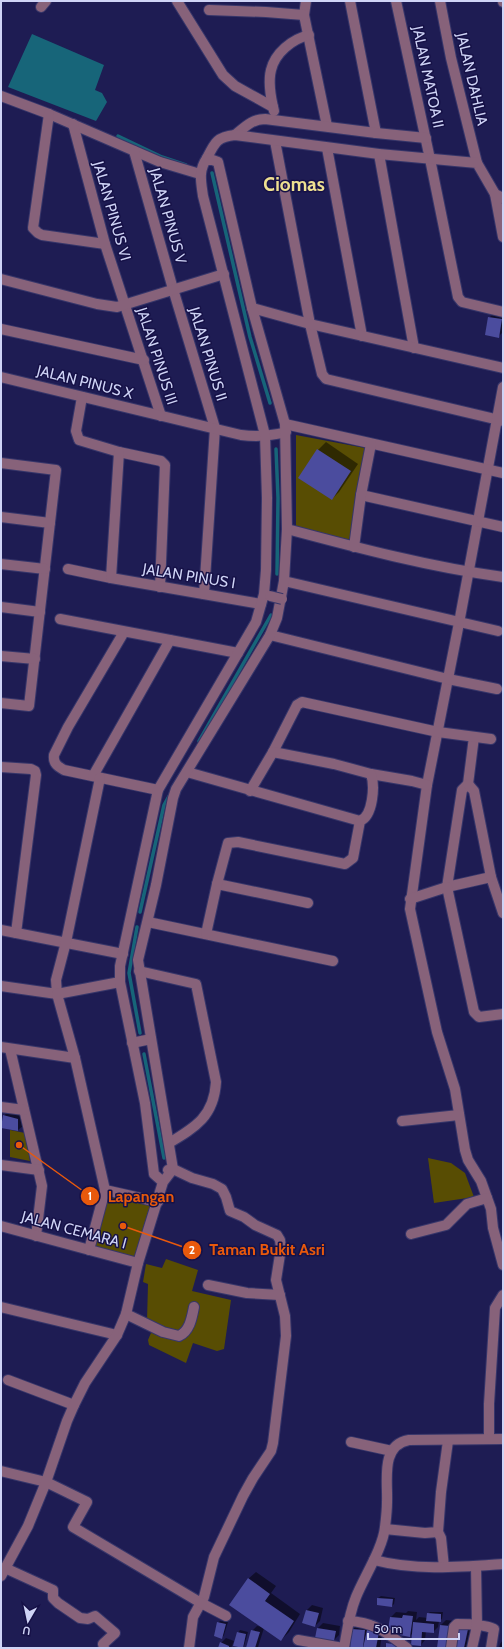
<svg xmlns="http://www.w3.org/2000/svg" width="504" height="1649" viewBox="0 0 504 1649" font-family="Cabin,sans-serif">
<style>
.green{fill:#584d03}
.water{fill:#176579}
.shadow{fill:#0007}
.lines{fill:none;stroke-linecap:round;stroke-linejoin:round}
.stream{stroke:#176579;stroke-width:3.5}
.building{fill:#4b4c9e}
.minor-casing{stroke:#37366a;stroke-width:12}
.minor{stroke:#87627a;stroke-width:10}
.minor-bridge-casing{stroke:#37366a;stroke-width:12;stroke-linecap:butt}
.minor-bridge{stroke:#87627a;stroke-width:10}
.labels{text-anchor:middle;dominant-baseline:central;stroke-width:3;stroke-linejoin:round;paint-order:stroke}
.street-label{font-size:15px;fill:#cfd4f6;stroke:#161147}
.district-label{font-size:19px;font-weight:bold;fill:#eee091;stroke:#161147}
.leader{fill:none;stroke:#e8590c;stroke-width:1.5}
.callout-dot{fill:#e8590c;stroke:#161147;stroke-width:1.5}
.mark-label{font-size:12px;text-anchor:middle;font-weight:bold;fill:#fff}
.callout-label{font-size:16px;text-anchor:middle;font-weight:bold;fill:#e8590c;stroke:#161147;stroke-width:3;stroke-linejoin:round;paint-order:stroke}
</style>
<rect width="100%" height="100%" fill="#1e1c53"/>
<g class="green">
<path d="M296 435 365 448 350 542 296 529Z"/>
<path d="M10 1130 25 1133 30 1161 10 1157Z"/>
<path d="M428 1158 451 1163 465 1173 474 1197 434 1203Z"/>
<path d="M105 1190 158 1202 138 1263 89 1250Z"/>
<path d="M166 1259 198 1270 192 1291 231 1300 224 1349 217 1351 193 1343 186 1363 149 1345 148 1340 154 1326 147 1321 148 1284 143 1282 146 1264 162 1268Z"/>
</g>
<path class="water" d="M32 34 104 65 95 90 102 93 107 102 96 121 8 87Z"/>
<g class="shadow">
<path d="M494 313 503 314V332L498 337 489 318Z"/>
<path d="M326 442 358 464 339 492 332 499 318 450Z"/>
<path d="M8 1111 23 1114V1126L18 1130 1 1127 4 1116Z"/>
<path d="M256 1572 276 1586 271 1593 300 1614 289 1632 281 1640 264 1628 258 1647 247 1648 252 1631 257 1626 263 1627 248 1579Z"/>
<path d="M381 1596 395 1598 394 1604 392 1606 378 1598Z"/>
<path d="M312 1605 323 1608 320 1621 315 1626 303 1623 307 1610Z"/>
<path d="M408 1611 417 1612 416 1620 419 1617 428 1618V1614L430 1612H443L442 1619 439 1621 438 1627 433 1632 426 1631 425 1640 421 1645 413 1633 410 1636 402 1630 389 1629 391 1617 396 1612 406 1613Z"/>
<path d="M446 1620 454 1621 438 1648 441 1625Z"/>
<path d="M220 1621 228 1622 224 1635 222 1638 218 1623Z"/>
<path d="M323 1623 340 1626 339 1635 334 1640 316 1637 318 1628Z"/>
<path d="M358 1624 383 1627 380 1648H351L353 1629Z"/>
<path d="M472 1625 468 1648H453L457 1627Z"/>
<path d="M240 1630 248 1632 244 1646 242 1648 234 1646 238 1633Z"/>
<path d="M226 1638 234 1641 231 1648H219L221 1643Z"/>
<path d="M503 1640V1648H499L500 1644Z"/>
</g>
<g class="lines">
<g class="stream">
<path d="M118 136 162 157 186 165"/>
<path d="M212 173 250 337 270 403"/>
<path d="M276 449 278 498 277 574"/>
<path d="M199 741 271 615"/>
<path d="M140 912 164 805 169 796"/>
<path d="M137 927 129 973 140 1033"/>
<path d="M144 1054 164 1158"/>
</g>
</g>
<g class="building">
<path d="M488 317 502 319 499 338 485 335Z"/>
<path d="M317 449 351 471 332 500 298 478Z"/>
<path d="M3 1115 18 1119V1131L1 1128Z"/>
<path d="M248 1578 270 1594 265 1601 294 1621 281 1641 229 1605Z"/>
<path d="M377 1598 393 1599 392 1607 377 1605Z"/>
<path d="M306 1610 319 1613 315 1627 302 1623Z"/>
<path d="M427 1613 441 1614V1622L426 1621Z"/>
<path d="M403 1615 413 1616 410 1637 400 1635 401 1631 388 1630 390 1617 402 1618Z"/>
<path d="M217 1622 226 1624 222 1639 214 1636Z"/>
<path d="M413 1622 434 1624V1633L422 1632 421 1646 411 1645Z"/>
<path d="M440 1625 450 1626 447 1648H437Z"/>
<path d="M456 1627 468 1629 464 1648H452Z"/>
<path d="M317 1628 336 1631 334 1641 315 1638Z"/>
<path d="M352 1629 365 1630 363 1648H350Z"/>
<path d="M251 1630 260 1632 255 1648H246Z"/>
<path d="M367 1630 379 1632 376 1648H363Z"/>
<path d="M237 1632 246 1634 243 1648 233 1646Z"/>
<path d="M220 1642 229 1646V1648H218Z"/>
<path d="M386 1643 399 1645 398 1648H386Z"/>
</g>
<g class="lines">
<defs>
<g id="minor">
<path d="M177 1 223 75 235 86 273 107"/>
<path d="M306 1 304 15 327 126"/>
<path d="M350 1 376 133"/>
<path d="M396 1 430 159 458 297 462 302 503 312"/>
<path d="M440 1 451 58 477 163"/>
<path d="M503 1V2"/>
<path d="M41 7 46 1"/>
<path d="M209 10 266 12 304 15"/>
<path d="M1 96 49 114 160 162 200 174"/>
<path d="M274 111C271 99 268 82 271 70 275 53 292 39 309 35"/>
<path d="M49 114 33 228 38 233 42 235 105 244"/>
<path d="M73 124 105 244 161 416"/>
<path d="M235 135C245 127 252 119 265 119L376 133 426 138"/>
<path d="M275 141 310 324 322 374 326 379 503 421"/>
<path d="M327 148 362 336"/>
<path d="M134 151 173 289 215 428 204 594"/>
<path d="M379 154 414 348"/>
<path d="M207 158C215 142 217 137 235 135L379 154 477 163 495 194 503 198"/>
<path d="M495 194 503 237"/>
<path d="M1 279 97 304 117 307 224 274"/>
<path d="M252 308 310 324 503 368"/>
<path d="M1 329 144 360"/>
<path d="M1 377 241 435C257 437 271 436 286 432"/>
<path d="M503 387 459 623 427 785 410 909 437 1032 455 1089 465 1150 468 1160 481 1181 491 1209 493 1228 503 1265"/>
<path d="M82 397 76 431 79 440 119 452 161 461 165 465 160 587"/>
<path d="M285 424 503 473"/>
<path d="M1 463 56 470 29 706 1 703"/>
<path d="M361 495 503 527"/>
<path d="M1 517 50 523"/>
<path d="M287 529C358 548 430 567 503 577"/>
<path d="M354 547 361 495 371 444"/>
<path d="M1 564 45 569"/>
<path d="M68 569 111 578 261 604"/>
<path d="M111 578 119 452"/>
<path d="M284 581 498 631"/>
<path d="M1 607 40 612"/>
<path d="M60 619 238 653"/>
<path d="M124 632 68 727 54 755C53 763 57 766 64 770L158 790"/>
<path d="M270 635 448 679 497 689"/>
<path d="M1 656 35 659"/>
<path d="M474 737 468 784 462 790 447 887 491 877 503 913"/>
<path d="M1 767 31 769 35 771 36 775 16 933"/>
<path d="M187 772 360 821"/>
<path d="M371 774 412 781 427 785"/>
<path d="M93 776 170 640"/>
<path d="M468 784 474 791 491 877"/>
<path d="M250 791 273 752 297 705 302 702 438 732 491 739"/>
<path d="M217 884 308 903"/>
<path d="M410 899 447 887 474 1012 479 1017 503 1014"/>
<path d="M148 922 333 961"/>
<path d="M1 930 123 954"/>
<path d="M206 934 217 884 228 843 238 842 345 864 353 858 360 821C373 816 375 786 371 774L334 764 273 752"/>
<path d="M139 971 196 984 216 1082C214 1116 196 1127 169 1143"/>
<path d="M1 986 57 994 56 980 66 942 100 778"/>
<path d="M132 1043 151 1039"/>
<path d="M1 1047 75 1058"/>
<path d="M10 1049 42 1186 36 1236"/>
<path d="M1 1107 24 1110"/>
<path d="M402 1121 459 1115"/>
<path d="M1 1165 39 1170"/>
<path d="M168 1170 173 1169 192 1178 213 1184 222 1189 226 1197 230 1211 244 1217 255 1225 277 1235 280 1240 281 1248 276 1280 285 1316 286 1336 273 1443 271 1451 253 1478 243 1496 214 1557 204 1597 193 1617 189 1648"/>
<path d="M105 1190 158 1202"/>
<path d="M1 1226 138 1263"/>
<path d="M411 1234 446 1225 467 1204 487 1198"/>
<path d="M89 1250 105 1190 75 1058 57 994 120 982"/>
<path d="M208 1285 247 1293 280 1295"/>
<path d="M1 1307 117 1335"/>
<path d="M126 1314 163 1332 179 1336C190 1331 192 1317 194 1307"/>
<path d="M8 1380 74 1405"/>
<path d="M489 1439V1404L495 1308 503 1295"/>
<path d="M351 1442 392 1451"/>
<path d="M1 1471 46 1482 87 1502 73 1527 201 1603 226 1616"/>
<path d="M385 1529 425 1533 438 1532 441 1492 448 1441"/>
<path d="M438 1532 441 1538 444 1567"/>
<path d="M374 1560C416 1571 460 1567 503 1564"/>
<path d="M5 1568 53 1590V1598L58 1603 80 1618 88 1619 95 1616 115 1633 103 1644 104 1648"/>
<path d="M1 1576 28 1526 46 1482 67 1421 74 1405 85 1383 117 1335 126 1314 138 1263 163 1182 173 1169 138 960 156 885 173 798 176 789 270 635 277 618 284 581 287 529 285 424 252 308 218 162 207 158C198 171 201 181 203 196L265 435 267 498 266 570 264 594 256 622 158 790 120 966V982L145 1103 154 1174 163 1182"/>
<path d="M348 1621C375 1622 387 1633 407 1648"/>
<path d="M298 1640 343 1648"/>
<path d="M344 1648C347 1631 349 1614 356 1597 364 1577 383 1548 385 1527 386 1519 387 1510 387 1502 388 1481 380 1445 409 1440L503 1439"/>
<path d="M451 1648 454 1627 457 1624C467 1624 486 1625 494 1629L491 1648"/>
<path d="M472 1648 477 1626 476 1566"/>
</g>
</defs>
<use href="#minor" class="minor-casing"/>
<use href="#minor" class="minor"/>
<defs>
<path id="minor-bridge" d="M270 596 282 599"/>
</defs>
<use href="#minor-bridge" class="minor-bridge-casing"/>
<use href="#minor-bridge" class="minor-bridge"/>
</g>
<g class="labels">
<g class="street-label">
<text transform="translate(428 77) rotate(78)">JALAN MATOA II</text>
<text transform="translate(472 79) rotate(77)">JALAN DAHLIA</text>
<text transform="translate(112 211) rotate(74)">JALAN PINUS VI</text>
<text transform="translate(168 216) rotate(74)">JALAN PINUS V</text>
<text transform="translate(208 354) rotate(73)">JALAN PINUS II</text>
<text transform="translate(157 356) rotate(72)">JALAN PINUS III</text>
<text transform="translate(85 382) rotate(14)">JALAN PINUS X</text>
<text transform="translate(189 576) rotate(9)">JALAN PINUS I</text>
<text transform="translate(74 1230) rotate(15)">JALAN CEMARA I</text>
</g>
<g class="district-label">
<text x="294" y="184">Ciomas</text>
</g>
</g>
<path class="leader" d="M19 1145L90 1196M123 1226L192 1250"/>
<g class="callout-dot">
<circle cx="19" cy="1145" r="4"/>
<circle cx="123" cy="1226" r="4"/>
<circle cx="90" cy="1196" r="10"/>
<circle cx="192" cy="1250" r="10"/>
</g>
<g class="mark-label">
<text x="90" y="1200">1</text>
<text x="192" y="1254">2</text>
</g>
<g class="callout-label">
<text x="141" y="1202">Lapangan</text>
<text x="267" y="1255">Taman Bukit Asri</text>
</g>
<rect width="504" height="1649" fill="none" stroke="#cfd4f6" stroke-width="4"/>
<g transform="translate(28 1621) rotate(189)" stroke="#161147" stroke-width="3" paint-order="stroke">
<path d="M0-3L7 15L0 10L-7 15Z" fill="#cfd4f6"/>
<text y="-6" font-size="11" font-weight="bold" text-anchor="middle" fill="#cfd4f6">U</text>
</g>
<path d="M368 1633v6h91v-6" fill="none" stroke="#cfd4f6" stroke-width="2"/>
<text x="374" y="1633" font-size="12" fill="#cfd4f6" stroke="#161147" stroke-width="3" paint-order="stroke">50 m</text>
</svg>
